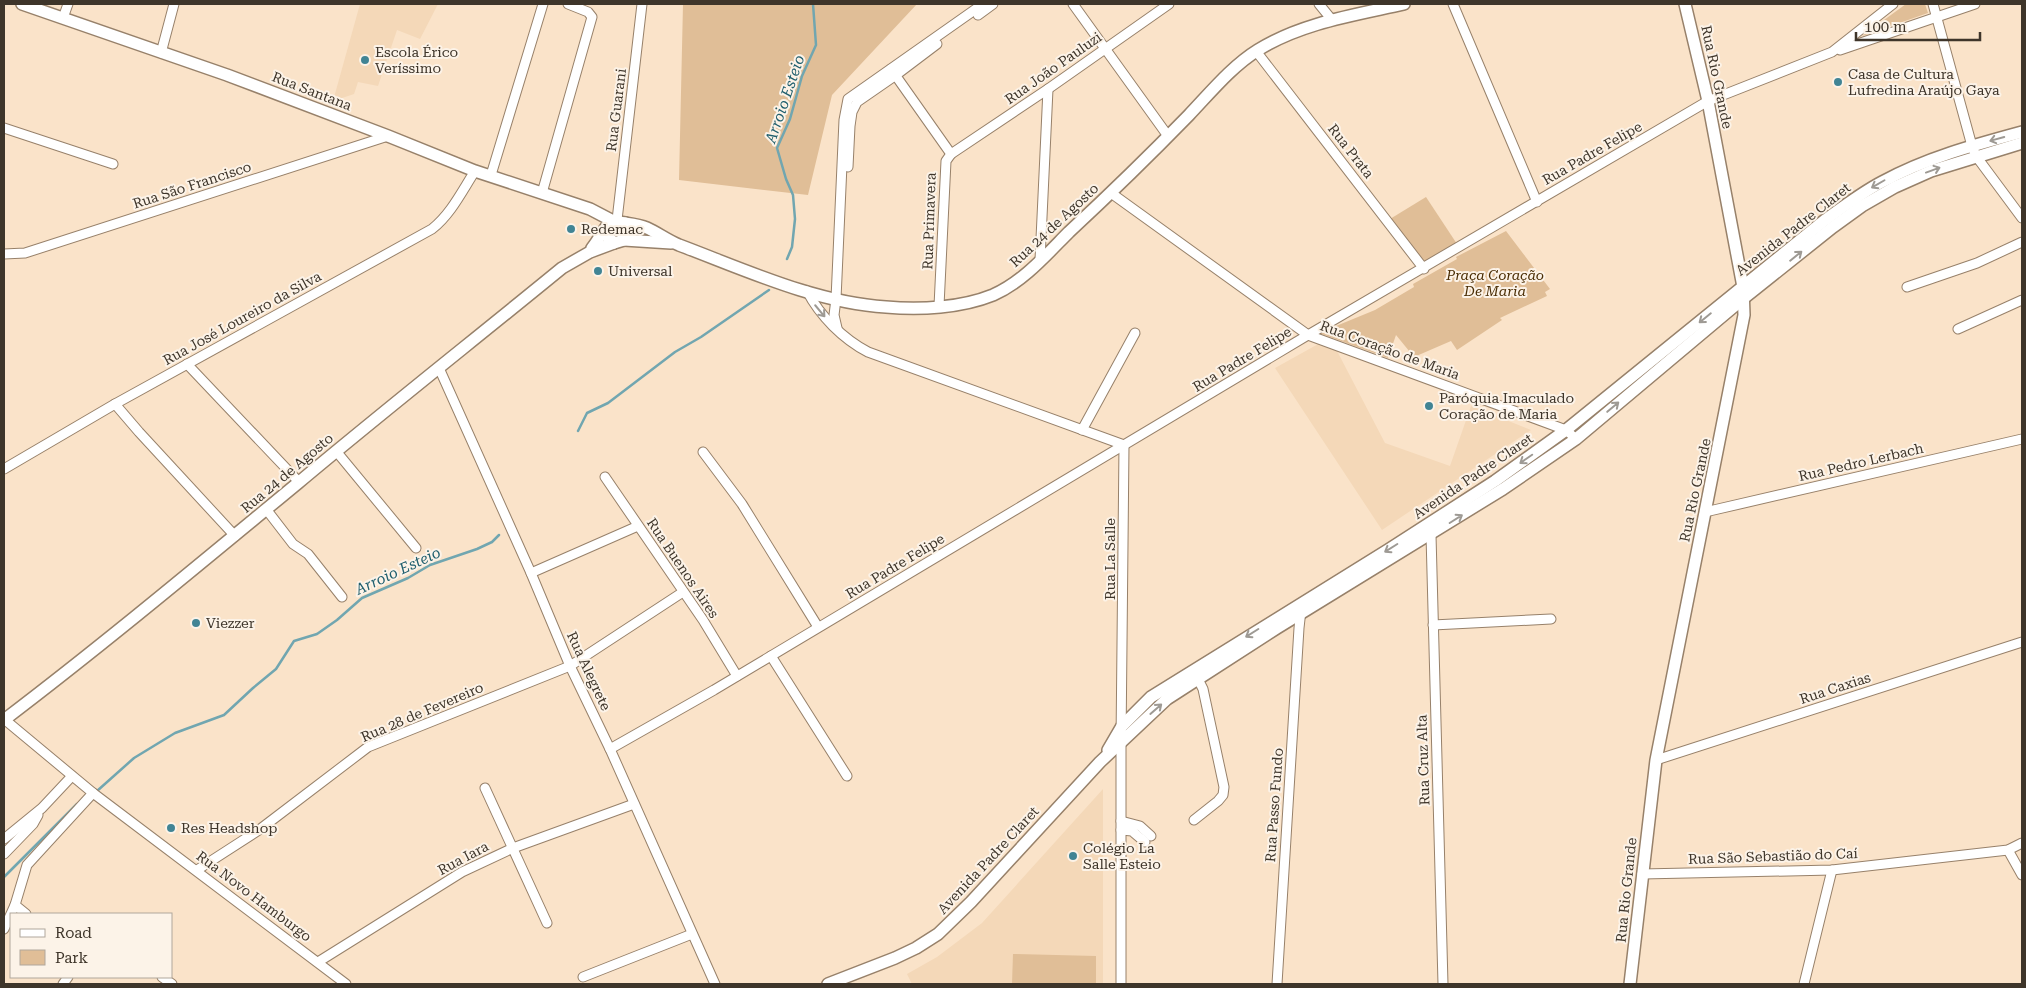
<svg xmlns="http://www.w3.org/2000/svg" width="2026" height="988" viewBox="0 0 2026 988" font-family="'Roboto Serif',serif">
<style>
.built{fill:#f4d8b8}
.green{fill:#e0be97}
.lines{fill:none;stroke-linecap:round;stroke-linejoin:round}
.stream{stroke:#71a6b0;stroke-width:2.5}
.minor-casing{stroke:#97816a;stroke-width:11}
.major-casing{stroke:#97816a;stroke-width:14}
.minor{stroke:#fff;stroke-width:9}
.major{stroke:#fff;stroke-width:11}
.oneway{stroke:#9e9a94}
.poi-dot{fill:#418494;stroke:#fcf3e8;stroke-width:2}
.labels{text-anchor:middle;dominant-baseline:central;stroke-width:4;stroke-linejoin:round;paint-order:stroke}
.poi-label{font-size:14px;fill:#3e352a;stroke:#fcf3e8;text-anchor:start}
.street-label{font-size:14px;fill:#3e352a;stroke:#fcf3e8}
.park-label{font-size:14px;font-style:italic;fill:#4a2d04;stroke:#fcf3e8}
.water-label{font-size:15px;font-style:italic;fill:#205f6e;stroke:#fcf3e8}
</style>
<rect width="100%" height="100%" fill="#fae3c9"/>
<g class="built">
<path d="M360 4H438L420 39 397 30 378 86 358 82 354 94 333 101Z"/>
<path d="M1320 343 1336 349 1385 443 1450 466 1471 406 1531 430 1382 530 1275 368Z"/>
<path d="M1103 789V984H912L907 974 937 957 982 923Z"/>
</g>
<g class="green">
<path d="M683 4H917L832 95 808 195 679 180Z"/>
<path d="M1906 4H1925L1928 13 1862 36Z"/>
<path d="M1426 197 1457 244 1424 265 1390 219Z"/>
<path d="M1506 231 1550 289 1545 292 1547 296 1500 318 1502 320 1457 350 1451 341 1414 357 1396 335 1388 358 1319 333 1375 310 1414 287 1413 284 1457 259 1456 257Z"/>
<path d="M1013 954 1096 956V984H1012Z"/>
</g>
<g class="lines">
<g class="stream">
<path d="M787 259 792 247 795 219 793 195 786 179 777 148 790 119 802 76 816 45 813 4"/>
<path d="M578 431 587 413 608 403 675 352 701 337 769 290"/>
<path d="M97 791 134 758 175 733 224 715 253 688 276 669 294 641 317 634 337 620 362 598 408 578 430 565 477 549 492 542 499 535"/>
<path d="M4 877 77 804"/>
</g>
<defs>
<g id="minor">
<path d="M1073 4 1168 136"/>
<path d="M1319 4 1332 20"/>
<path d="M1453 4 1537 202"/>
<path d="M1933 4 1972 146 1976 156 2022 218"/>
<path d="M978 15 993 4"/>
<path d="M63 18 68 4"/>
<path d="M1840 50 1975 4"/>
<path d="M1256 51 1424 269"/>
<path d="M161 53 174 4"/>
<path d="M891 69 951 154 946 161 939 306"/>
<path d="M4 128 113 164"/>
<path d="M951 154 1048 89 1169 4"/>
<path d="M848 167 850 126 852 112 857 102 896 75 937 44"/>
<path d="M491 175 543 4"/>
<path d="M542 193 592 17 588 12 568 4"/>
<path d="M1111 193 1308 335 1566 430 1576 439"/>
<path d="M617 220 642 4"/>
<path d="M4 254 25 253 388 136"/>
<path d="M1040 260 1048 89"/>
<path d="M1907 287 1977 263 2022 242"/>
<path d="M807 291C820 316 843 339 868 352L1124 445"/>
<path d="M837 328 834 315 836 299 844 120 848 99 983 4"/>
<path d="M1958 329 2022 300"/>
<path d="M187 364 299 482"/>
<path d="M439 368 531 573 570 666 610 749 715 984"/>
<path d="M115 404 139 432 235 536"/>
<path d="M1082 430 1135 333"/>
<path d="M336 451 416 548"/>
<path d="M703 452 742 504 818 627"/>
<path d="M4 469 115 404 432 229C451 214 462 191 475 171"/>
<path d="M605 477 703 620 737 676"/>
<path d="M266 509 293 544 308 554 342 597"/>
<path d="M1705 512 2022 439"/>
<path d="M1431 535 1443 984"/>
<path d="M531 573 638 526"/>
<path d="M1433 625 1551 619"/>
<path d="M771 656 847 776"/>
<path d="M4 719 93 793 346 984"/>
<path d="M610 749 714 690 1308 335 1708 101 1832 52 1893 4"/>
<path d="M1656 760 2022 642"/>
<path d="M485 788 547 923"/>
<path d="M1194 820 1218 801 1223 795 1224 787 1203 689 1198 679"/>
<path d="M1121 821 1140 826 1151 836"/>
<path d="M1121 830 1132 831 1145 842"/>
<path d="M4 839 42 808 72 776"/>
<path d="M2008 850 2022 875"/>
<path d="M4 854 33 824 38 815"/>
<path d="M197 870 259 830 368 747 570 666 683 592"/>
<path d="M1642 874 1832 870 2008 850 2022 843"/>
<path d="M26 914 15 905 27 865 93 793"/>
<path d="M4 929 15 905"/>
<path d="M318 962 462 872 513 848 634 804"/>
<path d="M162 977 172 984"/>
<path d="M583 977 692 934"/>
<path d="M63 984 68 977"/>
<path d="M1121 984V743L1124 445"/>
<path d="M1277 984 1299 628 1301 610"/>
<path d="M1804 984 1832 870"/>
</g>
<g id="major">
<path d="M22 4 227 75 388 136 475 171 590 209 613 221"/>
<path d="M625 223C632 224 640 225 647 228 658 233 667 240 679 245 743 269 816 303 886 307 920 310 961 308 993 295 1023 282 1047 254 1069 232 1110 194 1150 155 1189 115 1210 93 1232 66 1258 50 1301 23 1355 15 1404 4"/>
<path d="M624 240 671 243"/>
<path d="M592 248C599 240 605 225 613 221L625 223 628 234 624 240 614 243 606 235V228"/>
<path d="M4 720C104 644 201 563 298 483 385 410 474 340 562 268L590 252 614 243"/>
<path d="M1108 750 1122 726 1151 697 1388 550 1495 481 1566 430 1825 220C1843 207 1861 193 1882 182 1926 158 1974 145 2022 132"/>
<path d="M828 984 895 958 916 948 938 934 971 902 1100 762 1167 699 1277 628 1503 489 1576 439 1744 298 1833 227 1862 206 1895 187 1931 171 2022 143"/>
<path d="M1630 984 1656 760 1744 315 1743 287 1708 101 1685 4"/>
</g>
</defs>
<use href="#minor" class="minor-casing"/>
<use href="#major" class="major-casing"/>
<use href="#minor" class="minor"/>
<use href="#major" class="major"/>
</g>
<defs><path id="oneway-shaft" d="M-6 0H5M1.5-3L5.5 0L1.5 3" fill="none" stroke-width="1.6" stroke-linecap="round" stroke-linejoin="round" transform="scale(1.25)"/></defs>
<g class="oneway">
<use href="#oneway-shaft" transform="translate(1997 139) rotate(165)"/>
<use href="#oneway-shaft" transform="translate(1933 170) rotate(-20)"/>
<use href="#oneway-shaft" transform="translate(1878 184) rotate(150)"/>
<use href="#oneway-shaft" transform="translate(1796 256) rotate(-39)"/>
<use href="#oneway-shaft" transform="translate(820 311) rotate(50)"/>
<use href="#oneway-shaft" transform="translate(1705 318) rotate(141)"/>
<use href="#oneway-shaft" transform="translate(1613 407) rotate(-40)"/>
<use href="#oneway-shaft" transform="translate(1526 459) rotate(145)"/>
<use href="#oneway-shaft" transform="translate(1456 519) rotate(-32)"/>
<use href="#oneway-shaft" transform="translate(1391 548) rotate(148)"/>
<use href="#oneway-shaft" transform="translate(1252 633) rotate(148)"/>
<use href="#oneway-shaft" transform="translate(1156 709) rotate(-41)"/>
</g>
<g class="poi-dot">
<circle cx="365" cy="60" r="5"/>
<circle cx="1838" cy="82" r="5"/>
<circle cx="571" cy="229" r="5"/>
<circle cx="598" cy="271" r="5"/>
<circle cx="1429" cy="406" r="5"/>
<circle cx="196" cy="623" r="5"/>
<circle cx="171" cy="828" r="5"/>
<circle cx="1073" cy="856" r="5"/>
</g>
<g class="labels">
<g class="poi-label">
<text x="375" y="52">Escola Érico<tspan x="375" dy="16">Veríssimo</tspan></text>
<text x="1848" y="74">Casa de Cultura<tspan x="1848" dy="16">Lufredina Araújo Gaya</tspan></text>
<text x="581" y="229">Redemac</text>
<text x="608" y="271">Universal</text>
<text x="1439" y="398">Paróquia Imaculado<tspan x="1439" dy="16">Coração de Maria</tspan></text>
<text x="206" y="623">Viezzer</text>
<text x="181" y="828">Res Headshop</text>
<text x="1083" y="848">Colégio La<tspan x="1083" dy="16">Salle Esteio</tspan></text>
</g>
<g class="street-label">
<text transform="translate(1053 68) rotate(-35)">Rua João Pauluzi</text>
<text transform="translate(1717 77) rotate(78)">Rua Rio Grande</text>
<text transform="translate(312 91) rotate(21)">Rua Santana</text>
<text transform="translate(616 110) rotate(-83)">Rua Guarani</text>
<text transform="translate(1351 151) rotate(52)">Rua Prata</text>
<text transform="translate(1592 153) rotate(-30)">Rua Padre Felipe</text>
<text transform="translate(192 185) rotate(-18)">Rua São Francisco</text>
<text transform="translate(929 221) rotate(-88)">Rua Primavera</text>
<text transform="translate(1054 225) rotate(-43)">Rua 24 de Agosto</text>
<text transform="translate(1793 229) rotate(-38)">Avenida Padre Claret</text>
<text transform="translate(242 318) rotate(-29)">Rua José Loureiro da Silva</text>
<text transform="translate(1390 350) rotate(20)">Rua Coração de Maria</text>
<text transform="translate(1242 359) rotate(-31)">Rua Padre Felipe</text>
<text transform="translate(1861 462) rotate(-13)">Rua Pedro Lerbach</text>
<text transform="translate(287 473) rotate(-40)">Rua 24 de Agosto</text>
<text transform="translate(1473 476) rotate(-34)">Avenida Padre Claret</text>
<text transform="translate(1695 490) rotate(-78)">Rua Rio Grande</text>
<text transform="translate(1110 559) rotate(-90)">Rua La Salle</text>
<text transform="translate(895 566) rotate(-31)">Rua Padre Felipe</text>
<text transform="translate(683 568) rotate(56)">Rua Buenos Aires</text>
<text transform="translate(589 671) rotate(65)">Rua Alegrete</text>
<text transform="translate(1835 688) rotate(-18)">Rua Caxias</text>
<text transform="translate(422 712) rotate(-23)">Rua 28 de Fevereiro</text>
<text transform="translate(1423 760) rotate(-92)">Rua Cruz Alta</text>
<text transform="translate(1274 805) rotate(-86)">Rua Passo Fundo</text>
<text transform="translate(1773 856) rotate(-2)">Rua São Sebastião do Caí</text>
<text transform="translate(463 858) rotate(-28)">Rua Iara</text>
<text transform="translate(988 860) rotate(-47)">Avenida Padre Claret</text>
<text transform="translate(1626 890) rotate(-84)">Rua Rio Grande</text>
<text transform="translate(254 896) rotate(37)">Rua Novo Hamburgo</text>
</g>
<g class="park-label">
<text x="1495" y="275">Praça Coração<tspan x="1495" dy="16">De Maria</tspan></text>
</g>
<g class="water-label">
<text transform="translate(785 99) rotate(-71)">Arroio Esteio</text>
<text transform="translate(398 571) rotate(-25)">Arroio Esteio</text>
</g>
</g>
<rect width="2026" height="988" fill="none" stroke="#3e352a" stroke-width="10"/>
<rect x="10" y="913" width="162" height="65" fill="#fcf3e8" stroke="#b0a79c"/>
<rect x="20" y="929" width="25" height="8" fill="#ffffff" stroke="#b0a79c"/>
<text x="55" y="938" font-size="15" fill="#3e352a">Road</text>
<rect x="20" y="950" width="25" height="15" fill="#e0be97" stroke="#b0a79c"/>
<text x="55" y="963" font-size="15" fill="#3e352a">Park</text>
<path d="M1856 32v8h124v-8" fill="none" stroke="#3e352a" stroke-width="2.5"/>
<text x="1864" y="32" font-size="15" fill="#3e352a" stroke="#fcf3e8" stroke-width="4" paint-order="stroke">100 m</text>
</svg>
